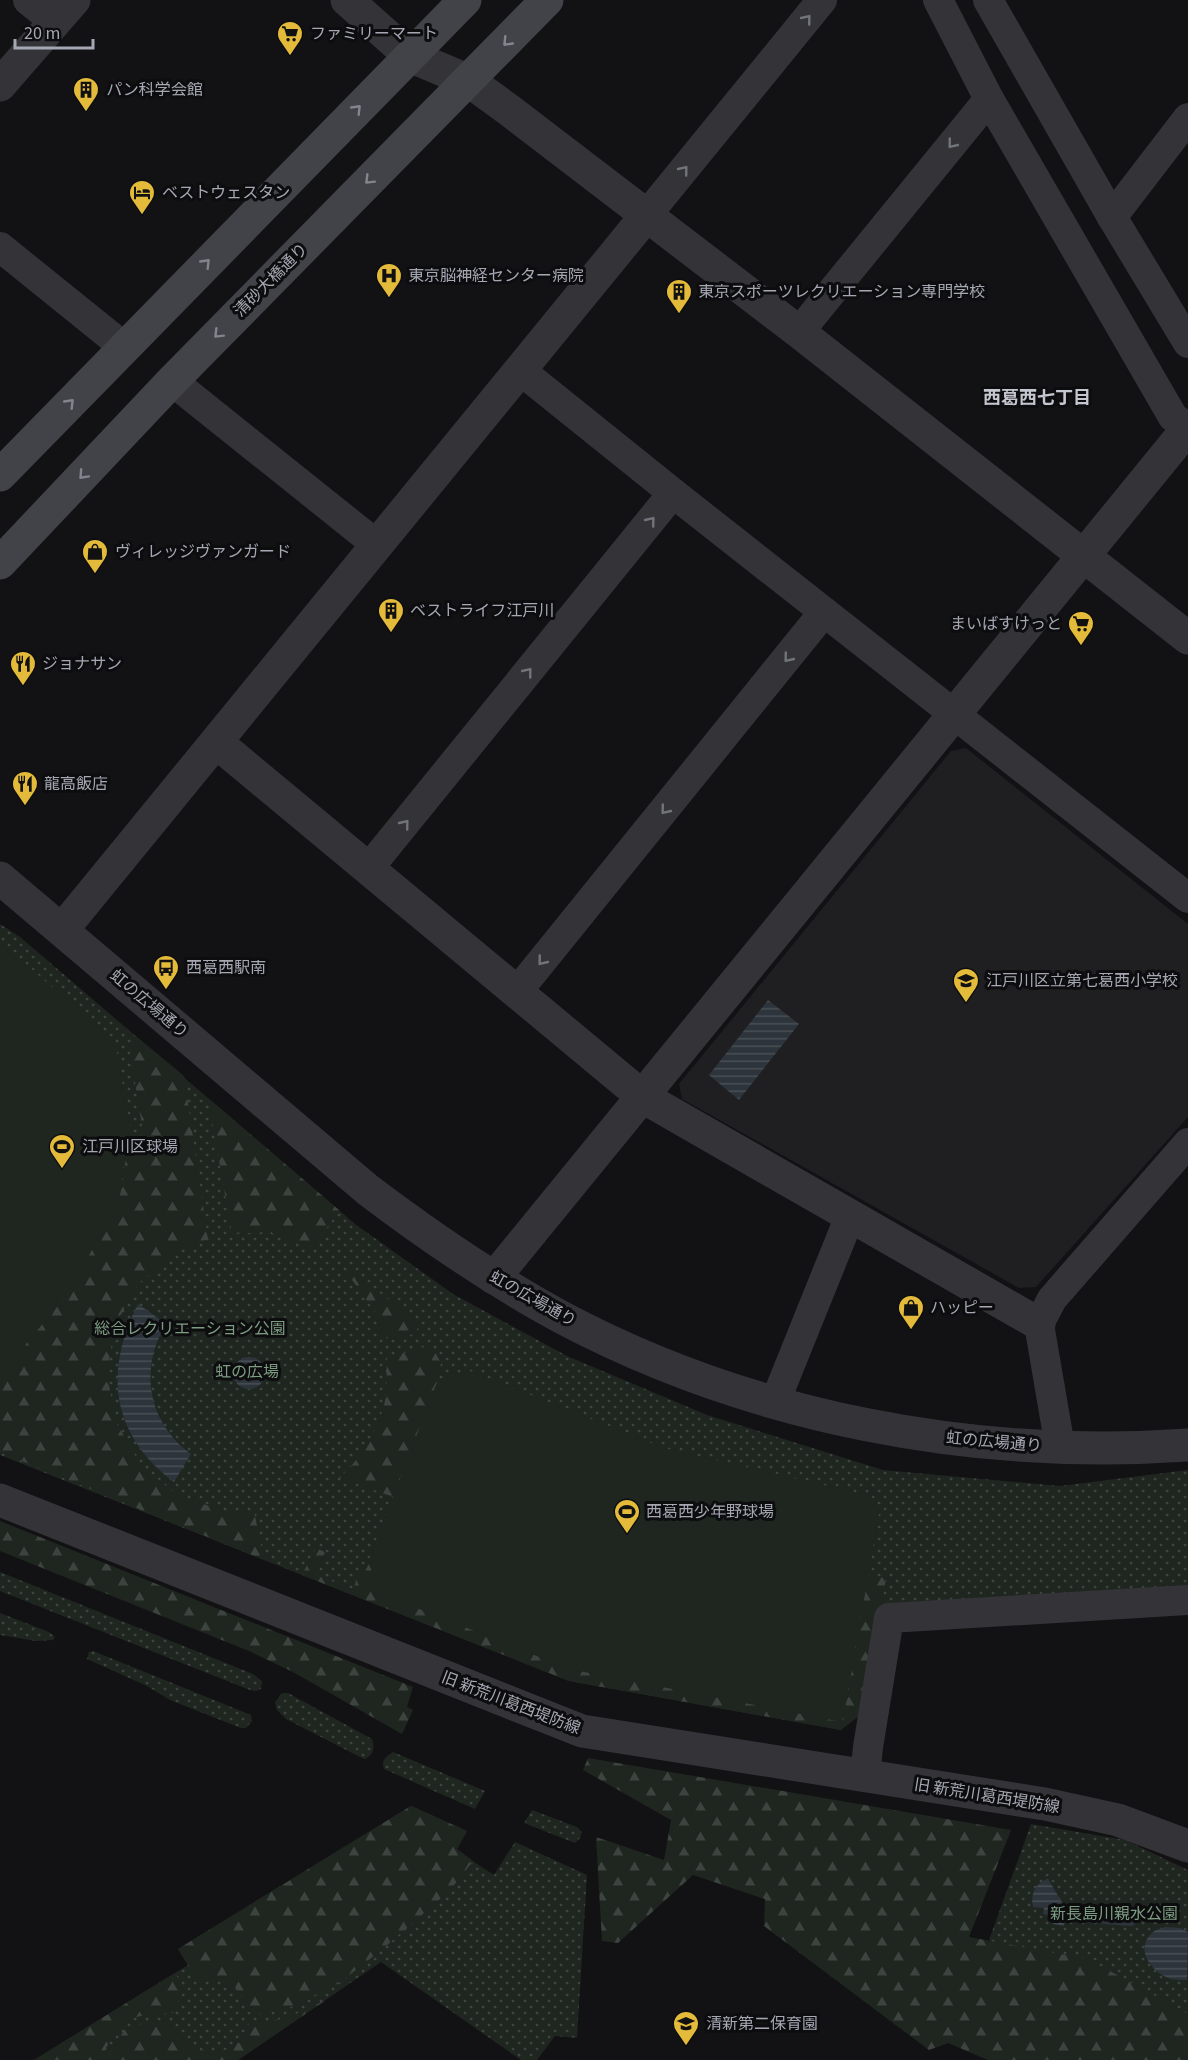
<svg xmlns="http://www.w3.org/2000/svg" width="1188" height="2060" viewBox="0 0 1188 2060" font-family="'Source Sans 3','Noto Sans JP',sans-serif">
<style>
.built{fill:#1f1e21}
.green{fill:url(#green-dots)}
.forest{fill:url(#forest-firs)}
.pitch{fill:#1f2620}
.water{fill:url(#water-rules)}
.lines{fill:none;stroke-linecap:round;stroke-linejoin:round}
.stream{stroke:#2d343b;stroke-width:8}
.minor{stroke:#343438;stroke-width:30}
.tertiary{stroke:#343438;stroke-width:33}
.secondary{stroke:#424348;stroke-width:33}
.oneway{stroke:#72747c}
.oneway2{stroke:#82858e}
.labels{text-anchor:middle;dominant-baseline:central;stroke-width:6;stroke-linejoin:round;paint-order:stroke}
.poi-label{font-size:16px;fill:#a5a8b3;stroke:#0d0d0f;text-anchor:start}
.street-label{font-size:16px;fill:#a5a8b3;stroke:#0d0d0f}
.park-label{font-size:16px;fill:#7d9d82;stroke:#0d0d0f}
.neighbourhood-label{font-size:18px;font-weight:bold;fill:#c5c7d0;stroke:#0d0d0f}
</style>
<defs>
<pattern id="green-dots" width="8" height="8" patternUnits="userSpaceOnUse" patternTransform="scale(1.5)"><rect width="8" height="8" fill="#1f2620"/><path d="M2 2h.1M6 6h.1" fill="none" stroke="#3d433e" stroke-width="1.8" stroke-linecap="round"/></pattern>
<pattern id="forest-firs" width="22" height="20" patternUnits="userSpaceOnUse" patternTransform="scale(1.5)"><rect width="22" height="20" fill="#1f2620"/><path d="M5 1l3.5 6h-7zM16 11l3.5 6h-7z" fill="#3d433e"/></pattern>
<pattern id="water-rules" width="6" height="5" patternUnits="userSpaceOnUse" patternTransform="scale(1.5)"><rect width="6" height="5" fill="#2d343b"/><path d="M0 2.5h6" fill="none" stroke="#484f55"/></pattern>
</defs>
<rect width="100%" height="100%" fill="#121214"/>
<path class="built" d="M966 748 1188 924V1117L1036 1287 1019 1288 682 1099 679 1084 951 751Z"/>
<g class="green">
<path d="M0 924 20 937 355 1224 453 1294 567 1356 707 1415 883 1470 1060 1486 1188 1470V1597L881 1610 841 1730 569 1681 0 1455Z"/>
<path d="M0 1572 253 1674 262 1681 261 1689 256 1691 250 1690 0 1591Z"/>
<path d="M0 1613 49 1632 55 1637 53 1640 36 1641 0 1635Z"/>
<path d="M93 1651 251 1715 252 1721 246 1728H241L170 1700 147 1686 87 1659 89 1652Z"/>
<path d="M282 1693H288L372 1739C375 1748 374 1754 365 1759L362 1758 286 1719 277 1710 275 1702Z"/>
<path d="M393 1752 485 1791 475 1809 384 1769C381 1760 386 1757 393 1752Z"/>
<path d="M411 1806 467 1831 456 1850 494 1875 515 1842 587 1875 577 2038 555 2036 537 2060H521L381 1962 238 2060H34L188 1965 178 1949Z"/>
<path d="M532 1810 577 1827 582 1832 580 1838 575 1843 524 1823Z"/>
<path d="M1031 1824 1125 1840 1188 1870V2041L989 1940Z"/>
</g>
<g class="forest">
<path d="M137 1037 184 1076 208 1239 174 1252 138 1284 114 1327 107 1375 116 1422 140 1464 177 1495 223 1511H254L264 1560 0 1452V1368L11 1362 72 1288 120 1195 128 1145 145 1144 129 1046Z"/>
<path d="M208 1098 339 1210 313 1248 265 1232 232 1234Z"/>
<path d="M349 1270 420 1323 415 1334 382 1339 374 1310 347 1273Z"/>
<path d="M431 1345 441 1363 438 1380 393 1497 339 1477C361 1462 382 1421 386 1396 387 1383 386 1370 387 1358Z"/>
<path d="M0 1521 413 1687 407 1707 413 1710 402 1734 293 1672 249 1651 0 1551Z"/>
<path d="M316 1548 325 1552 316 1575 353 1589 362 1567 368 1562 382 1594 843 1721 868 1576 886 1578 881 1610 859 1716 841 1730 569 1681 302 1575Z"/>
<path d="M588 1758 1011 1830 969 1937 1088 1959 1188 2014V2060H988L948 2043 929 2050 764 1926 765 1899 693 1875 618 1943 602 1941 596 1837 664 1860 671 1820 583 1770Z"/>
<path d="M411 1806 467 1831 457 1849 473 1861 455 1884 439 1900 379 1952 339 1983 289 2008 262 2014 248 2012C244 1984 224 1979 199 1981L178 1949Z"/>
<path d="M175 1973 185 1990 175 2006 174 2013C122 2017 125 2015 99 2060H34Z"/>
<path d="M326 2000 238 2060H107L123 2032 131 2025 174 2022C176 2051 218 2060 238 2043 244 2038 247 2030 249 2023 282 2023 297 2013 326 2000Z"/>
</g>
<g class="pitch">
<path d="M0 941 106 1035 108 1042 115 1041 133 1141 127 1142 120 1195 72 1288 11 1362 0 1368Z"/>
<path d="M470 1371 664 1448 871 1496 880 1508 842 1722 569 1669 382 1594 368 1562 438 1380Z"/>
</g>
<g class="water">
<path d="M768 1000 799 1024 739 1100 709 1075Z"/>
<path d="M138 1304 165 1323C159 1337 152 1352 151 1368 147 1402 164 1435 191 1454L174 1482C112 1435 103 1373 138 1304Z"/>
<circle cx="249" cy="1373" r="16"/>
<path d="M1048 1879 1066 1909 1064 1926 1053 1924 1055 1916 1043 1914 1044 1908 1033 1907C1030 1894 1035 1883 1048 1879Z"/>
<path d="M1165 1927 1180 1928 1188 1932 1187 1980C1181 1980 1174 1980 1168 1978 1152 1971 1134 1950 1152 1933 1154 1930 1161 1929 1165 1927Z"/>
</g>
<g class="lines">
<path class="stream" d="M1065 1917 1131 1922"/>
<g class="minor">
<path d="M28 0 55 22"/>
<path d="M938 0 989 99 1173 417 1188 428"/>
<path d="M988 0 1112 217 1188 343"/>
<path d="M646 216 822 0"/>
<path d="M1112 217 1188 118"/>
<path d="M0 247 124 347"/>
<path d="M799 332 989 99"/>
<path d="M520 370 673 493 1188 898"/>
<path d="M172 381 377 545"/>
<path d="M368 869 673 493"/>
<path d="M516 993 824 612"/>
<path d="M775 1402 850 1216"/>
<path d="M1060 1447 1039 1324 1052 1299 1188 1143"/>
<path d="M865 1777 868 1747 889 1618 1188 1600"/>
</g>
<g class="tertiary">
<path d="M347 0 410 56 469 81 509 110 799 332 1188 638"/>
<path d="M0 85 74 0"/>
<path d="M216 742 643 1097 1039 1324"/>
<path d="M0 878 368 1190C430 1237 493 1280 561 1317 751 1418 974 1460 1188 1445"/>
<path d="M62 930 646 216"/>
<path d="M494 1278 1188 428"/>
<path d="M0 1500 582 1731 1045 1804 1118 1820 1188 1846"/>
</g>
<g class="secondary">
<path d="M0 475 465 0"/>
<path d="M0 563 172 381 547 0"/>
</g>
</g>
<defs><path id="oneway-chevron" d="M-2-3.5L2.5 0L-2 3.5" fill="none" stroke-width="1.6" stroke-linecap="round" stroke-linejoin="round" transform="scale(1.5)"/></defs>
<g class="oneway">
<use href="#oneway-chevron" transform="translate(807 19) rotate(-51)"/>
<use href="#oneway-chevron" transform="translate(952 144) rotate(129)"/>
<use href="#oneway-chevron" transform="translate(684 170) rotate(-51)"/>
<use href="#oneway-chevron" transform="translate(651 521) rotate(-51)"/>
<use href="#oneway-chevron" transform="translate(788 658) rotate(129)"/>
<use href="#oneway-chevron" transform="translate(528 672) rotate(-51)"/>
<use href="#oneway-chevron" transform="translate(665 810) rotate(129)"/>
<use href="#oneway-chevron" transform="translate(405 824) rotate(-51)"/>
<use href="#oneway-chevron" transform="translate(542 961) rotate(129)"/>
</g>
<g class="oneway2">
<use href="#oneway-chevron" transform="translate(507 42) rotate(134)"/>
<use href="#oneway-chevron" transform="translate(357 109) rotate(-46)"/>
<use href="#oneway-chevron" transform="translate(369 180) rotate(135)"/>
<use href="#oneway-chevron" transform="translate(206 263) rotate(-46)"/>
<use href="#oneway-chevron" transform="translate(218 334) rotate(135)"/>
<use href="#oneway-chevron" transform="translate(70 403) rotate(-46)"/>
<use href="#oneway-chevron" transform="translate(83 475) rotate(133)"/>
</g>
<defs>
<symbol id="supermarket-pin" viewBox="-11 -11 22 30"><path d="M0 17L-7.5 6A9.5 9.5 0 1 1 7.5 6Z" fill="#e4ba3a" stroke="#0d0d0f"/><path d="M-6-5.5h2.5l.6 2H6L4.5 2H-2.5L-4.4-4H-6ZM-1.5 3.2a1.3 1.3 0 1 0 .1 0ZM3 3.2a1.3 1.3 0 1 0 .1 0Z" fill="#111"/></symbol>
<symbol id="building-pin" viewBox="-11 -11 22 30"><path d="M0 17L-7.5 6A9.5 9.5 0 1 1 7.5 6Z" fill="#e4ba3a" stroke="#0d0d0f"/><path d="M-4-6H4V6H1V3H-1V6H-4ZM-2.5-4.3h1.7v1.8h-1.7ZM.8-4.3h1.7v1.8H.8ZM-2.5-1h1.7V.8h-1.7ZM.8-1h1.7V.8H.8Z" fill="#111"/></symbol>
<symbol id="hotel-pin" viewBox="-11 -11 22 30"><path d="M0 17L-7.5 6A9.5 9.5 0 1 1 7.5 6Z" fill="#e4ba3a" stroke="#0d0d0f"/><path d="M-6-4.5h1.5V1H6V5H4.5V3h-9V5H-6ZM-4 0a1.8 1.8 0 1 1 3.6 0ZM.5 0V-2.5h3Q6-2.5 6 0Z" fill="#111"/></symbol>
<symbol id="hospital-pin" viewBox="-11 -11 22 30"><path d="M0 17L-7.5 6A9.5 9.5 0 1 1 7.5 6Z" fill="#e4ba3a" stroke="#0d0d0f"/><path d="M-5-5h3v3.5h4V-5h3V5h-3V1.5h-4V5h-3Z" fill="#111"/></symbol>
<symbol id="shop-pin" viewBox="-11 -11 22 30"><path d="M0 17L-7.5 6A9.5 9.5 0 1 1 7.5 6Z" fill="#e4ba3a" stroke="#0d0d0f"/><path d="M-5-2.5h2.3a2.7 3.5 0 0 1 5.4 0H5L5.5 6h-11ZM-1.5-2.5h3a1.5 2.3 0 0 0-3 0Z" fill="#111"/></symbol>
<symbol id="restaurant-pin" viewBox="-11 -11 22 30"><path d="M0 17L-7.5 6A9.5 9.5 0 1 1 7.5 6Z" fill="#e4ba3a" stroke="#0d0d0f"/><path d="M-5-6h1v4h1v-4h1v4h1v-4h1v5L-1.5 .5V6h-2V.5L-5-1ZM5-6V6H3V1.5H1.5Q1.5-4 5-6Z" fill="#111"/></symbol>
<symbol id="bus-pin" viewBox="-11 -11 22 30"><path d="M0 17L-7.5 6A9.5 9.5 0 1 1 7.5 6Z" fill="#e4ba3a" stroke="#0d0d0f"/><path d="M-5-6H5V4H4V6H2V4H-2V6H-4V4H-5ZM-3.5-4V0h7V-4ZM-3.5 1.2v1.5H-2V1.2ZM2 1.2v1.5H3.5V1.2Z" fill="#111"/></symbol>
<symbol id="school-pin" viewBox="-11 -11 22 30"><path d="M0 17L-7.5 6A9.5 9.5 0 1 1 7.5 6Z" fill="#e4ba3a" stroke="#0d0d0f"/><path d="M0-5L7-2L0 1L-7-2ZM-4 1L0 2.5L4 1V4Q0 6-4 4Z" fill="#111"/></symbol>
<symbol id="stadium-pin" viewBox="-11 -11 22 30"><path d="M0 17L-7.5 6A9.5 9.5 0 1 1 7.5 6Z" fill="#e4ba3a" stroke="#0d0d0f"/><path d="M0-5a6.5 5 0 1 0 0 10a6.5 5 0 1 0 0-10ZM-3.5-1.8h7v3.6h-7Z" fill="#111"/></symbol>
</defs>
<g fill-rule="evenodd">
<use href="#supermarket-pin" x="275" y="19" width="30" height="40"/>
<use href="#building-pin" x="71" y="75" width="30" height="40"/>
<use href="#hotel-pin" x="127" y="178" width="30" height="40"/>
<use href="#hospital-pin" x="374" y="261" width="30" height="40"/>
<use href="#building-pin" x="664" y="277" width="30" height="40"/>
<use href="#shop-pin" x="80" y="537" width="30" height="40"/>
<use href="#building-pin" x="376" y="596" width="30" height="40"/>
<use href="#supermarket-pin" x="1066" y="609" width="30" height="40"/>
<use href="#restaurant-pin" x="8" y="649" width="30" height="40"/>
<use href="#restaurant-pin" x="10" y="769" width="30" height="40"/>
<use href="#bus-pin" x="151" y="953" width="30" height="40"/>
<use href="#school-pin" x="951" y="966" width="30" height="40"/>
<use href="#stadium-pin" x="47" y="1132" width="30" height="40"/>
<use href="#shop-pin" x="896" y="1293" width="30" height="40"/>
<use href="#stadium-pin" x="612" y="1497" width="30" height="40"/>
<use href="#school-pin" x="671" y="2009" width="30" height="40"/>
</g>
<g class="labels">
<g class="poi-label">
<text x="310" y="34">ファミリーマート</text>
<text x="106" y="90">パン科学会館</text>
<text x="162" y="193">ベストウェスタン</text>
<text x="408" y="276">東京脳神経センター病院</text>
<text x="698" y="292">東京スポーツレクリエーション専門学校</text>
<text x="115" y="552">ヴィレッジヴァンガード</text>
<text x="410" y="611">ベストライフ江戸川</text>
<text x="1062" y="624" text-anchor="end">まいばすけっと</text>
<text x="42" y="664">ジョナサン</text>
<text x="44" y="784">龍高飯店</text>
<text x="186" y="968">西葛西駅南</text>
<text x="986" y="981">江戸川区立第七葛西小学校</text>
<text x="82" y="1147">江戸川区球場</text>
<text x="930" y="1308">ハッピー</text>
<text x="646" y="1512">西葛西少年野球場</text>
<text x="706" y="2024">清新第二保育園</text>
</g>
<g class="street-label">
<text transform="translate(271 280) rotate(-45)">清砂大橋通り</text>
<text transform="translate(149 1004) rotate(40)">虹の広場通り</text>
<text transform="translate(533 1299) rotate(29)">虹の広場通り</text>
<text transform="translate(994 1442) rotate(5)">虹の広場通り</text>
<text transform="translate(511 1703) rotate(21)">旧 新荒川葛西堤防線</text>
<text transform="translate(987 1796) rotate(9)">旧 新荒川葛西堤防線</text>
</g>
<g class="park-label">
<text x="190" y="1329">総合レクリエーション公園</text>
<text x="247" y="1372">虹の広場</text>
<text x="1114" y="1914">新長島川親水公園</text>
</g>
<g class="neighbourhood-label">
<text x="1037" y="398">西葛西七丁目</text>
</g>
</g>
<path d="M15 39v9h78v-9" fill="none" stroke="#a5a8b3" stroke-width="3"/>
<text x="24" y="39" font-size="18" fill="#a5a8b3" stroke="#0d0d0f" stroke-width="4.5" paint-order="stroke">20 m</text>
</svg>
